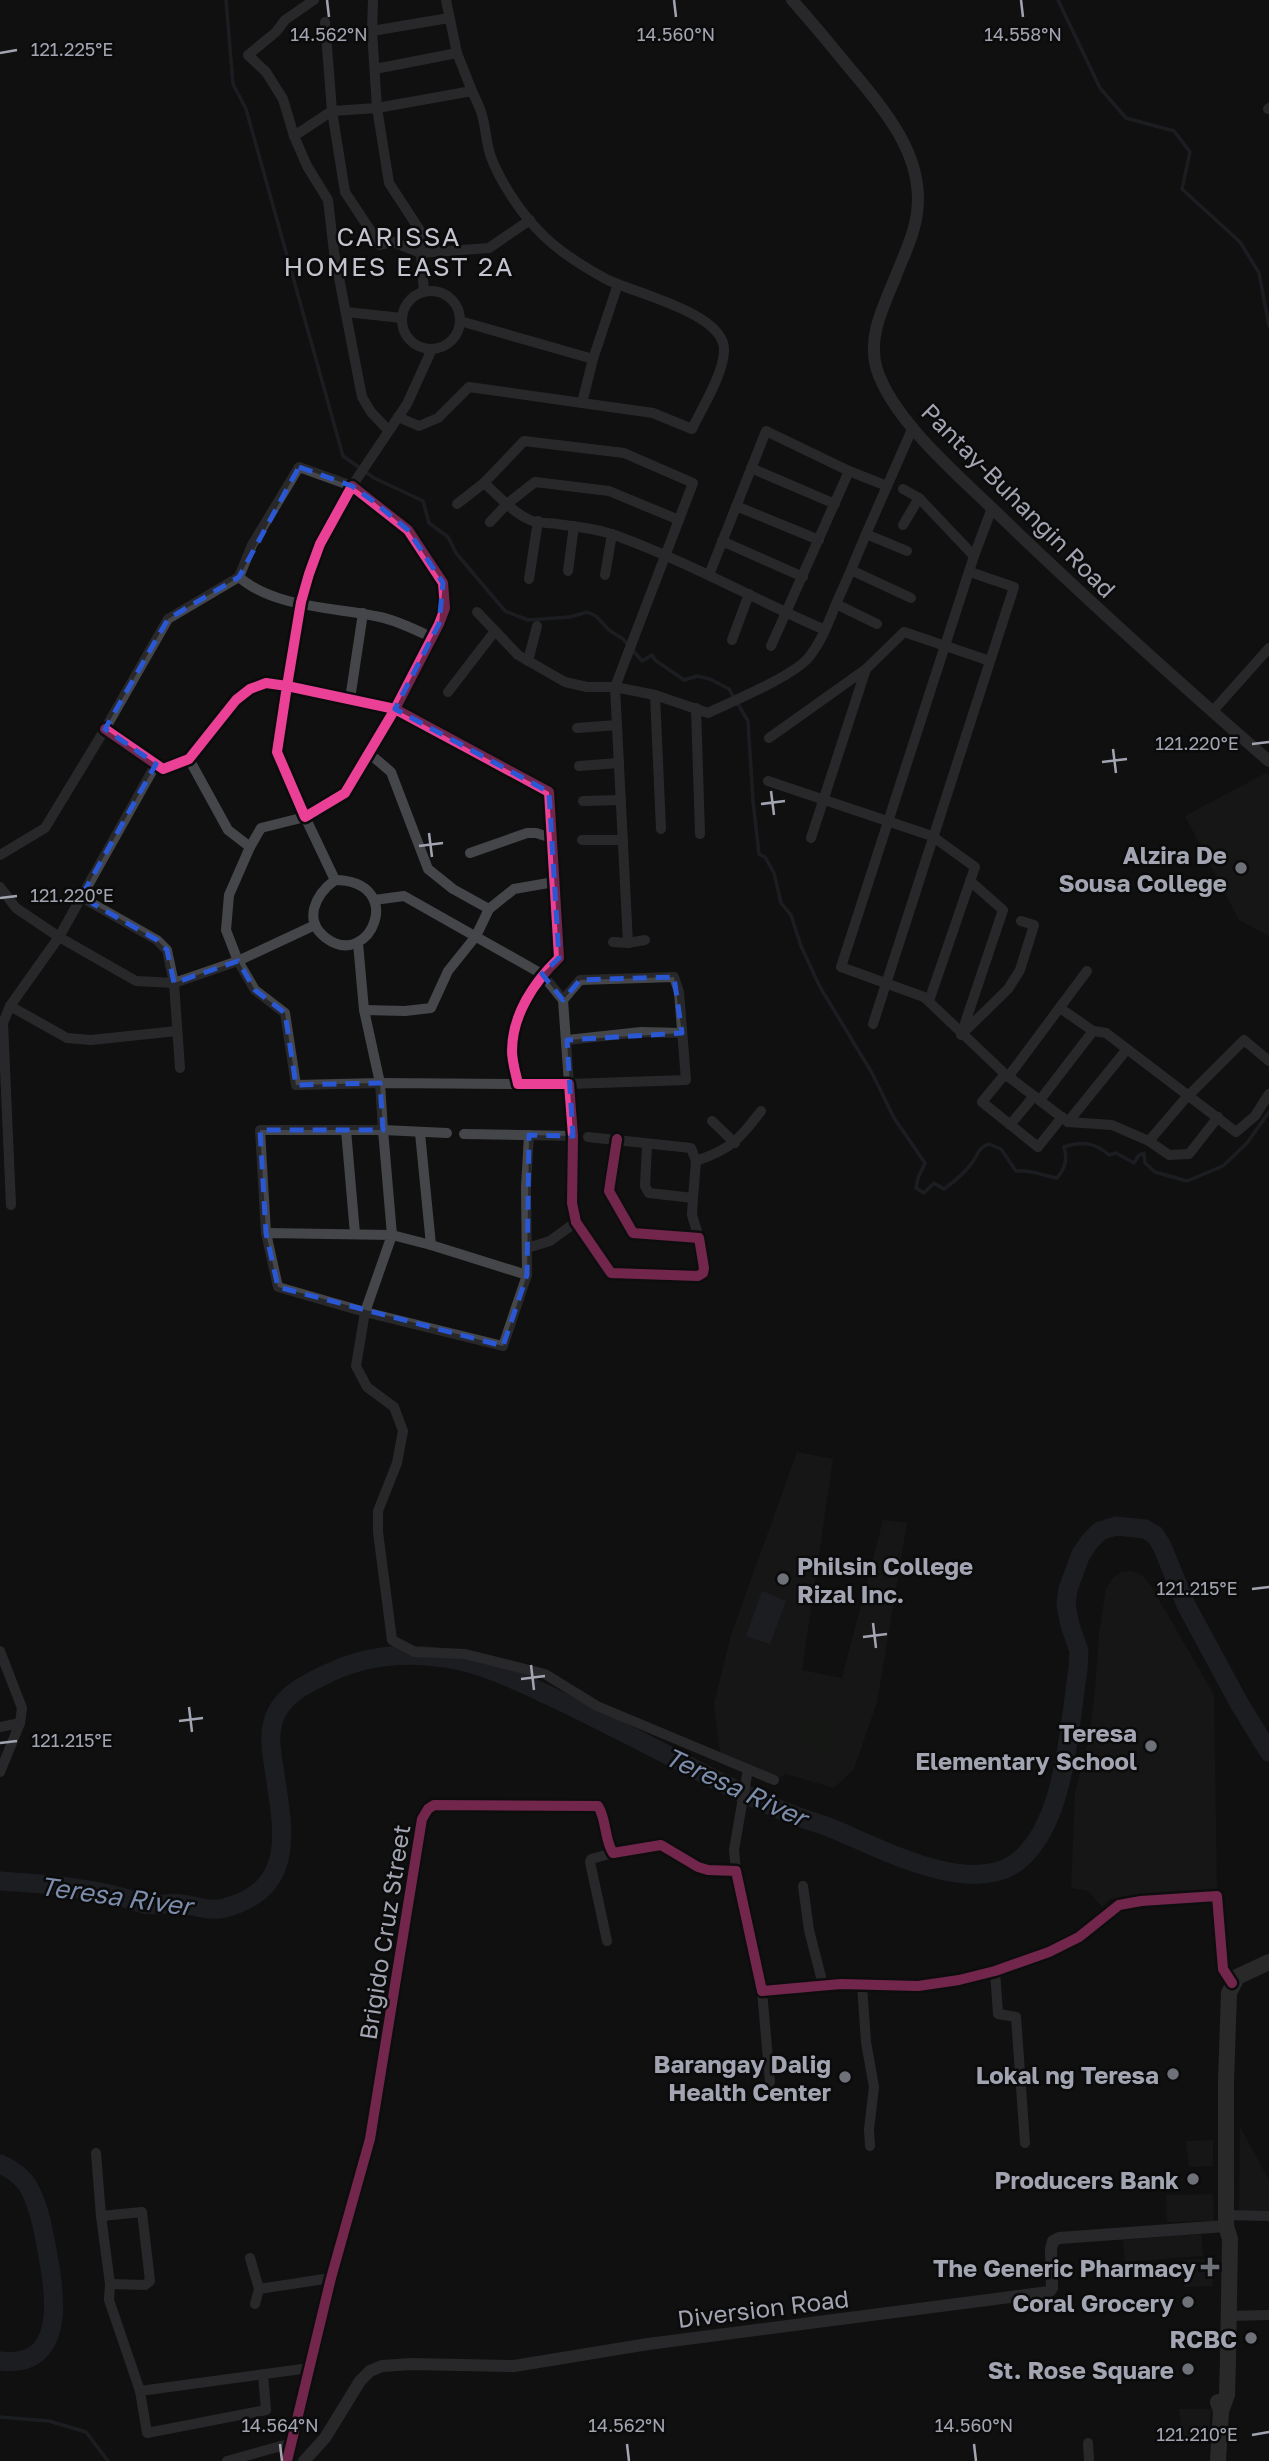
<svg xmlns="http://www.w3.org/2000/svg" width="1269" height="2461" viewBox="0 0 1269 2461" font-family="'Golos Text',sans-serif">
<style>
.built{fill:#1e1d1f}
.green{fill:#1b211c}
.water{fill:#292e35}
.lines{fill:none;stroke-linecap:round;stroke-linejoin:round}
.stream{stroke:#292e35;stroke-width:3.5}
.river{stroke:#292e35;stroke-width:19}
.minor{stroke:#454649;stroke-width:10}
.tertiary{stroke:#454649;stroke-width:12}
.primary{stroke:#48484b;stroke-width:16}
.cycleway-casing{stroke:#0b0b0c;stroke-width:15}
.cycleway{stroke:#ea4096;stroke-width:10}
.marked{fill:none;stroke:#2a57d4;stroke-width:5;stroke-dasharray:14 9;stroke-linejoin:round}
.ticks{fill:none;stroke:#a2a5b1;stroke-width:2.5}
.poi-dot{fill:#6f7179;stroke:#0b0b0c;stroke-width:2.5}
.labels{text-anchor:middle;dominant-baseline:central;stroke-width:5;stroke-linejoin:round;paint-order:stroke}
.street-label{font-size:24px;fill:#a2a5b1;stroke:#0b0b0c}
.poi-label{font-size:24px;font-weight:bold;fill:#a2a5b1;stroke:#0b0b0c;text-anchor:end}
.neighbourhood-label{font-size:26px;letter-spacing:2px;fill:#c3c4ce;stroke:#0b0b0c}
.water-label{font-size:26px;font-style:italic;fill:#7b8dab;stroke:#0b0b0c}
.ticks-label{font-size:18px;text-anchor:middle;fill:#a2a5b1;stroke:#0b0b0c;stroke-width:5;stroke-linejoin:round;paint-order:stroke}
</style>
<rect width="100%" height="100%" fill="#101011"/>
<g class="built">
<path d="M1266 773 1269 774V936L1239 920 1185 816Z"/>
<path d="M797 1452 833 1459 802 1670 842 1678 883 1520 907 1523 877 1702 854 1769 834 1788 786 1774 774 1780 751 1772 720 1752 714 1704 731 1635Z"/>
<path d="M1132 1571 1142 1575 1151 1586 1214 1695 1217 1890 1145 1894 1110 1899 1102 1907 1088 1891 1071 1888 1075 1793 1089 1737 1095 1692 1099 1633 1106 1589 1113 1578 1121 1572Z"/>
<path d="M1240 2127 1269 2180V2211L1239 2212Z"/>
<path d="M1213 2140V2166L1189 2167 1186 2141Z"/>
<path d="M1213 2194 1214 2221 1167 2222 1166 2195Z"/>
<path d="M1201 2234 1203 2256 1125 2262 1123 2240Z"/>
<path d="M1212 2259 1213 2286 1184 2287 1183 2260Z"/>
<path d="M1179 2409H1211L1209 2438 1182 2437Z"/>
</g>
<path class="green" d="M803 1717 838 1728 831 1753 795 1742Z"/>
<path class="water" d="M762 1591 786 1601 770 1644 746 1636Z"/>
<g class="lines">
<g class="stream">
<path d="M226 0 233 84 246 109 343 456 374 478 423 501 429 523 448 537 456 553 505 611 528 620 570 617 587 612 596 616 609 630 623 639 642 661 652 655 655 660 684 680 697 676 710 679 729 689 748 721 753 801 759 854 765 857 774 873 781 903 791 915 801 946 820 987 872 1073 894 1118 925 1163 918 1178 916 1188 924 1193 934 1183 944 1189C955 1181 967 1171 974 1160 979 1152 979 1147 989 1144L1001 1149 1016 1171C1032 1169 1042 1176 1057 1178 1065 1168 1068 1160 1064 1147 1081 1141 1095 1142 1109 1155L1116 1153 1134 1163 1139 1155 1144 1153 1145 1163 1155 1172 1187 1181 1223 1166 1247 1143 1269 1112"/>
<path d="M1058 0 1100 88 1126 118 1174 131 1190 152 1182 189 1240 242 1259 273 1269 326"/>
<path d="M0 2417 49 2421 86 2432 108 2461"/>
</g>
<g class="river">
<path d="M0 1881C27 1883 54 1884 81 1889 95 1891 110 1894 124 1898 131 1899 138 1903 145 1904 157 1907 170 1902 182 1904 197 1906 209 1912 225 1908 295 1889 284 1833 275 1775 272 1753 266 1731 278 1710 289 1691 312 1681 331 1672 367 1655 406 1652 446 1658 485 1664 520 1682 556 1699 609 1724 661 1752 714 1779 740 1792 767 1805 794 1815 808 1821 822 1824 836 1830 881 1849 971 1897 1017 1862 1066 1824 1069 1726 1078 1669L1079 1651 1070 1625 1066 1605 1068 1589 1081 1554 1090 1541 1100 1531 1116 1526 1145 1529 1155 1535 1162 1546 1186 1605 1239 1703 1269 1752"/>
<path d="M0 2164C11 2169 23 2177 29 2188 40 2208 44 2234 48 2256 56 2298 65 2369 0 2361"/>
</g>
<g class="minor">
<path d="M314 0 285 20 276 32 248 55 266 72 283 99 294 136 307 166 328 200 334 252 362 397 371 412 388 430"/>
<path d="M373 0 372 31 377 108 389 183 419 229 424 292"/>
<path d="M446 0 457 53 472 91"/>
<path d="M325 22 332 111 345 192 380 245 393 242 421 253 489 248 530 220"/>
<path d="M372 31 449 18"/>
<path d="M375 69 457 53"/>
<path d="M1268 109 1269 108"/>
<path d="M294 136 332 111 377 108 472 91C475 98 480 107 482 115 486 129 486 143 491 157 500 181 519 210 537 229 555 249 582 266 606 279 633 293 725 313 724 350 724 373 702 408 692 429L653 413 582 403 593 359 618 284"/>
<circle cx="431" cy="320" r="29"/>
<path d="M346 312 402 318"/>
<path d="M460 321 593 359"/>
<path d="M398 417 419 426 438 418 469 387 582 403"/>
<path d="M751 468 835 504"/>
<path d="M849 471 887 486"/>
<path d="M903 489 919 498 974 556"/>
<path d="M457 504 484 483"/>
<path d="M736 506 819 540"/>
<path d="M992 508 974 556 841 967 924 997 1005 1074 1068 1122 1112 1125 1149 1141 1169 1155 1189 1154 1218 1117"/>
<path d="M490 522 507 504 535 482 609 491 679 520"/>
<path d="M903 525 919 498"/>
<path d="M866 534 913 427"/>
<path d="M722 541 803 577"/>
<path d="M907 551 866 534 851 570 911 598"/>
<path d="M568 571 574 526"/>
<path d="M605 575 612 534"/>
<path d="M709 575 766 431 849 471 771 646"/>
<path d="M239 577C274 608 335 607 380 617 398 621 414 629 431 637"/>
<path d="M529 579 538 521"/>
<path d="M836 604 851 570"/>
<path d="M477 612 518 655 565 682 587 687H615L655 695 708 713C731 702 794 676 809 657 822 641 828 623 836 604L877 624"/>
<path d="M732 640 749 594"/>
<path d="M528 661 537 626"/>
<path d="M448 692 495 631"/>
<path d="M655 695 661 829"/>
<path d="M350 699 363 613"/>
<path d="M696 708 700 834"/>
<path d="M1212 712 1269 648"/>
<path d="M577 728 617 725"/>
<path d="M105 729 163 769 189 759 236 700 250 689 266 683 287 686 301 602 309 574 320 544 352 486 408 530 443 583 445 608 439 624 395 709 345 793 305 817 277 752 287 686 395 709 549 792 559 958C534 982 512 1015 512 1051 512 1062 516 1074 518 1084H569L573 1136 572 1203 576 1222 611 1273 698 1276 703 1273 704 1268 699 1238 633 1233 609 1191 617 1139"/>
<path d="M769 738 866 669 904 632 990 661"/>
<path d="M370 754 391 772 428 869 453 889 489 909"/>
<path d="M189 759 228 830 250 847 229 895 226 930 238 961 255 990 285 1013 296 1085 380 1083 364 1010 358 943"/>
<path d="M156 764 59 937 136 981 174 983 238 961 315 925"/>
<path d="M579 766 619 763"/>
<path d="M768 781 932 836 975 867 929 1001"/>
<path d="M583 801 621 800"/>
<path d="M811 838 866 669"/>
<path d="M582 840H623"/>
<path d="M250 847 261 828 305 817 335 880"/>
<path d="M470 853 527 833H536L552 838"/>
<path d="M0 855 45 828 105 729 168 619 239 577 252 545 299 467 352 486 407 404 432 349"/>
<path d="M335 880C408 881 370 971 326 938 302 920 316 894 335 880Z"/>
<path d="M0 887 16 908 59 937 10 1006 3 1023 11 1205"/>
<path d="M81 897 157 940 167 950 174 983 180 1068"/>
<path d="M374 900 404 896 542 974 563 1000"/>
<path d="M645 940 628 943 615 687 693 483 624 453 524 441 484 483C498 495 513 513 530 520 537 523 548 523 557 524 578 527 599 529 620 537 690 563 756 600 825 630"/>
<path d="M613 942 628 943"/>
<path d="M674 977 679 992 686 1080 569 1084 563 1000 580 980Z"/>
<path d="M10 1006 67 1038 91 1040 177 1031"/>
<path d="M1060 1008 1093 1031 1106 1033 1236 1132 1255 1116 1269 1094"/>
<path d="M364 1010 405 1011 431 1008 448 971 476 936 489 909 514 889 554 882"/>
<path d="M873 1024 1014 587 970 572"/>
<path d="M963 1033 1008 989 1020 970 1034 925 1021 921"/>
<path d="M961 1035 1003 910 970 881"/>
<path d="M567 1040 641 1032 682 1033"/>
<path d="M1005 1074 982 1102 1038 1147 1062 1117"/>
<path d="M1008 1077 1087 971"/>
<path d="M1040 1100 1093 1031"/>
<path d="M712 1121 735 1143"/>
<path d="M1068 1122 1127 1049"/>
<path d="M1010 1125 1034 1096"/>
<path d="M346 1130 355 1234"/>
<path d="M420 1133 431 1245 527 1275 526 1187 529 1135"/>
<path d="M447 1133 383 1130 380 1083 518 1084"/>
<path d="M464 1134 573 1136"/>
<path d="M588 1137 691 1148 696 1161 693 1198 649 1193 645 1186 647 1145"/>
<path d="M1149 1141 1184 1100 1244 1040 1269 1061"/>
<path d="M696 1161C731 1149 739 1140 761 1111"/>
<path d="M693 1198 692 1215 699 1238"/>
<path d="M266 1233 260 1130H383L392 1235 431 1245"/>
<path d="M527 1248 550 1241 576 1222"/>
<path d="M527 1275 503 1346 365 1312 278 1287 266 1233 392 1235 365 1312 356 1366 367 1387 394 1407 403 1431 397 1463 378 1511V1532L392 1640 415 1652 465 1654 545 1674 597 1706 774 1780"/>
<path d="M0 1651 22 1708 20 1723 0 1772"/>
<path d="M0 1727 20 1723"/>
<path d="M736 1871 734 1850 748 1769"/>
<path d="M803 1886 809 1930 823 1985"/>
<path d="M607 1941 590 1862 591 1859 613 1853"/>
<path d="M995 1971 998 2014 1016 2017 1025 2143"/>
<path d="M862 1985 866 2042 874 2087 869 2129 870 2146"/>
<path d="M762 1991 770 2082"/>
<path d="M96 2153 101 2216 110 2284 109 2300 140 2391 147 2433 266 2410 263 2375"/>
<path d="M1227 2215 1269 2216"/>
<path d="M101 2216 142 2212 150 2281 145 2285 110 2284"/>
<path d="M250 2258 259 2289 255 2304"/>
<path d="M259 2289 331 2278"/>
<path d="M1229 2316 1269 2315"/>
<path d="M140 2391 309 2368"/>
<path d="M1088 2443 1089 2461"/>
<path d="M227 2461 292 2443"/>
<path d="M287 2461 331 2278 370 2139 422 1819 428 1809 434 1805 598 1806C607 1820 604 1839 613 1853L661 1845 698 1867 708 1870 736 1871 762 1991 841 1984 918 1986 959 1980 995 1971 1049 1952 1079 1937 1119 1905 1141 1901 1217 1896 1223 1969 1232 1983"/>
</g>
<g class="tertiary">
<path d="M792 0C811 21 829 43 847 65 882 107 925 154 917 213 914 236 903 257 895 278 883 308 867 337 877 370 894 421 957 474 995 511 1084 597 1176 680 1269 761"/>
<path d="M304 2461 325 2438 360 2381 370 2371 382 2366 411 2364 514 2366 648 2344 1049 2292 1052 2288 1051 2249 1053 2241 1059 2238 1226 2226"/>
</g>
<g class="primary">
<path d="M1218 2402 1221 2411 1218 2461"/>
<path d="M1221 2411 1227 2395 1228 2359 1230 2239 1226 2226V2081L1229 1993 1237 1977 1269 1962"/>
</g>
<defs>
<g id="cycleway">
<path d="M105 729 163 769 189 759 236 700 250 689 266 683 287 686 301 602 309 574 320 544 352 486 408 530 443 583 445 608 439 624 395 709 345 793 305 817 277 752 287 686 395 709 549 792 559 958C534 982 512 1015 512 1051 512 1062 516 1074 518 1084H569L573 1136 572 1203 576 1222 611 1273 698 1276 703 1273 704 1268 699 1238 633 1233 609 1191 617 1139"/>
<path d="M287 2461 331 2278 370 2139 422 1819 428 1809 434 1805 598 1806C607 1820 604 1839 613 1853L661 1845 698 1867 708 1870 736 1871 762 1991 841 1984 918 1986 959 1980 995 1971 1049 1952 1079 1937 1119 1905 1141 1901 1217 1896 1223 1969 1232 1983"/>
</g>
</defs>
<use href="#cycleway" class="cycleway-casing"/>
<use href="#cycleway" class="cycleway"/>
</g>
<path d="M0 0H1269V2461H0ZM299 467 352 486 373 501 408 530 443 583 439 624 395 709 549 792 559 958 542 974 563 1000 580 980 674 977 682 1033 567 1040 573 1136 529 1135 527 1275 503 1346 278 1287 266 1233 260 1130H383L380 1083 296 1085 285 1013 255 990 238 961 174 983 167 950 157 940 81 897 156 764 105 729 168 619 239 577Z" fill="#101011" fill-opacity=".55" fill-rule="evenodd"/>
<path class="marked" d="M299 467 352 486 373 501 408 530 443 583 439 624 395 709 549 792 559 958 542 974 563 1000 580 980 674 977 682 1033 567 1040 573 1136 529 1135 527 1275 503 1346 278 1287 266 1233 260 1130H383L380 1083 296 1085 285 1013 255 990 238 961 174 983 167 950 157 940 81 897 156 764 105 729 168 619 239 577Z"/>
<path class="ticks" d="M327 0 329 17M674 0 676 17M1021 0 1023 17M0 53 17 50M1252 744 1269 742M1113 749 1116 773M1102 762 1127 759M771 791 774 815M761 804 785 801M429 833 432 857M419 846 443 843M0 898 17 896M1252 1589 1269 1587M873 1623 876 1648M863 1637 887 1634M531 1665 534 1690M521 1679 545 1676M189 1707 192 1732M179 1721 203 1718M0 1743 17 1741M1252 2435 1269 2432M280 2444 282 2461M627 2444 629 2461M974 2444 976 2461"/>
<g class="poi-dot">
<circle cx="1241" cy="868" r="7"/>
<circle cx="783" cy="1579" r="7"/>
<circle cx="1151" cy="1746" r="7"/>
<circle cx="1173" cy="2074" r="7"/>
<circle cx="845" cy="2077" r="7"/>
<circle cx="1193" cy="2179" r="7"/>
<path d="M1206.5 2256.5h7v7h7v7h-7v7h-7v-7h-7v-7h7z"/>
<circle cx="1188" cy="2302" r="7"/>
<circle cx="1251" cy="2338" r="7"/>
<circle cx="1188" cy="2369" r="7"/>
</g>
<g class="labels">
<g class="street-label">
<text transform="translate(1019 500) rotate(45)">Pantay-Buhangin Road</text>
<text transform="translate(384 1932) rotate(-81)">Brigido Cruz Street</text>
<text transform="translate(763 2308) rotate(-7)">Diversion Road</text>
</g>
<g class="poi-label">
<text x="1227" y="854">Alzira De<tspan x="1227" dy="28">Sousa College</tspan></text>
<text x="797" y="1565" text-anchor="start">Philsin College<tspan x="797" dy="28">Rizal Inc.</tspan></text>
<text x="1137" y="1732">Teresa<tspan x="1137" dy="28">Elementary School</tspan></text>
<text x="831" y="2063">Barangay Dalig<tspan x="831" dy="28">Health Center</tspan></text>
<text x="1159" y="2074">Lokal ng Teresa</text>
<text x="1179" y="2179">Producers Bank</text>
<text x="1196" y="2267">The Generic Pharmacy</text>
<text x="1174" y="2302">Coral Grocery</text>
<text x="1237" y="2338">RCBC</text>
<text x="1174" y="2369">St. Rose Square</text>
</g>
<g class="neighbourhood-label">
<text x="399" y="236">CARISSA<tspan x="399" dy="30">HOMES EAST 2A</tspan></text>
</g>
<g class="water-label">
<text transform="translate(736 1787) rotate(25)">Teresa River</text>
<text transform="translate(116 1896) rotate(8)">Teresa River</text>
</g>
</g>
<g class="ticks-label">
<text x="329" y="41">14.562°N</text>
<text x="676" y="41">14.560°N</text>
<text x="1023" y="41">14.558°N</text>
<text x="72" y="56">121.225°E</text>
<text x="1197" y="750">121.220°E</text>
<text x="72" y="902">121.220°E</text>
<text x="1197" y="1595">121.215°E</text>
<text x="72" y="1747">121.215°E</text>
<text x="280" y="2432">14.564°N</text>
<text x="627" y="2432">14.562°N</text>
<text x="974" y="2432">14.560°N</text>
<text x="1197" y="2441">121.210°E</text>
</g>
</svg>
